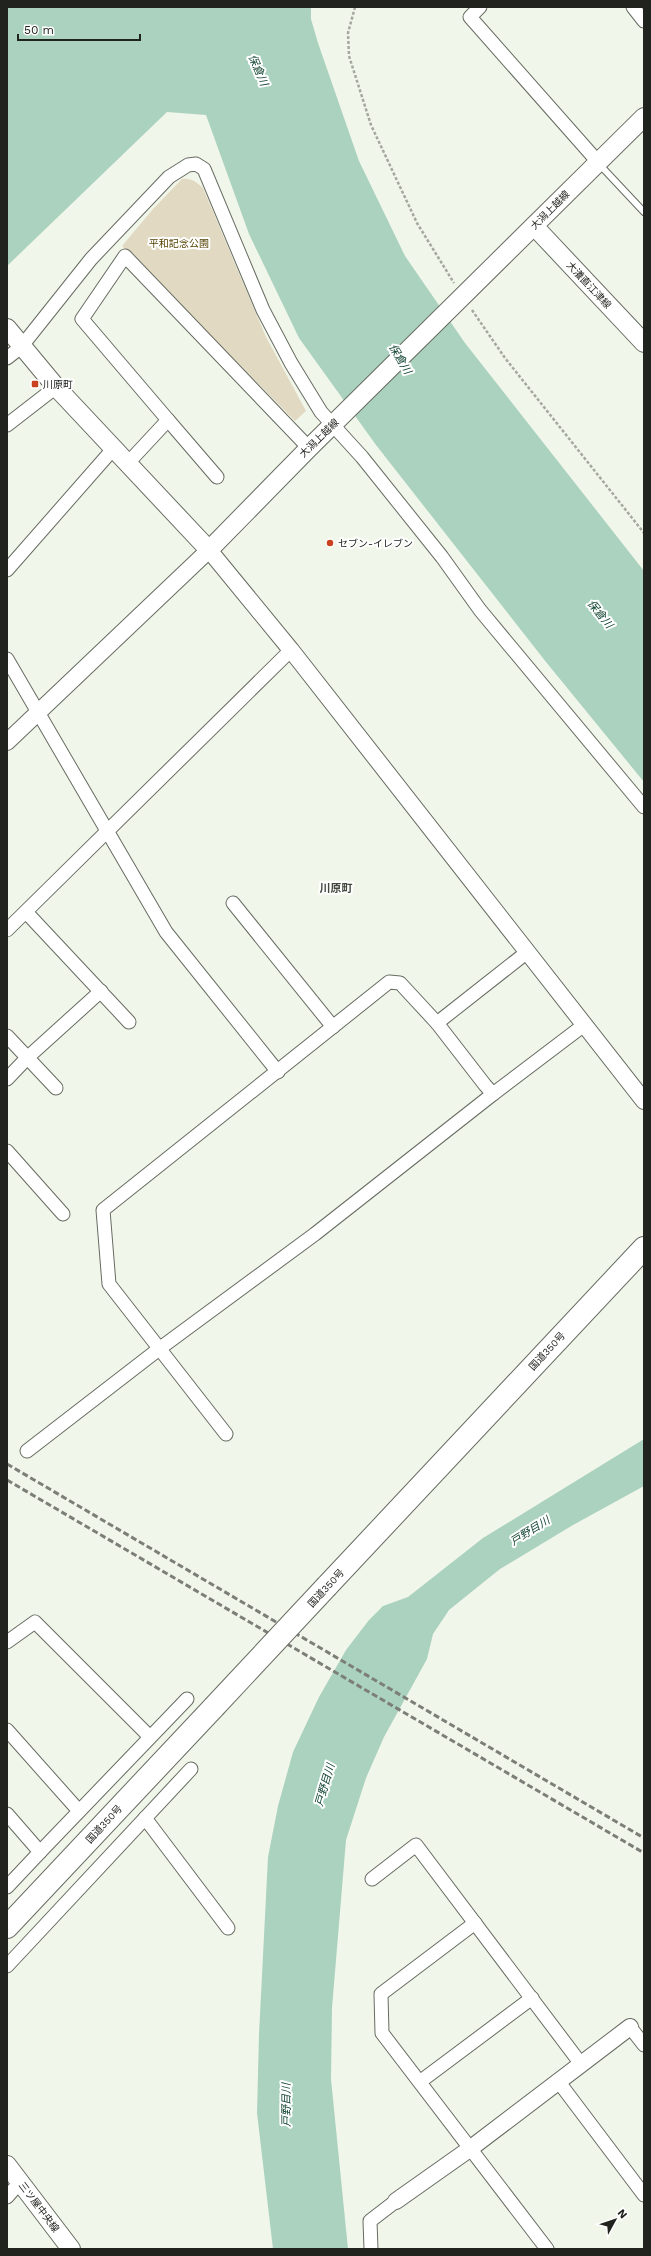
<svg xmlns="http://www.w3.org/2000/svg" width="651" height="2256" viewBox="0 0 651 2256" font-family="'Work Sans','Noto Sans JP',sans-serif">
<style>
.green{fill:#e1d9c1}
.water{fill:#abd2bf}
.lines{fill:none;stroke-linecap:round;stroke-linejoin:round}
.service-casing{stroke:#676c62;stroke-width:8}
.minor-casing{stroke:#676c62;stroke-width:15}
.tertiary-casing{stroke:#676c62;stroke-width:18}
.secondary-casing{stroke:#676c62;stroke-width:20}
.trunk-casing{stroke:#676c62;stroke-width:24}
.path{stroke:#a4a89f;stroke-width:2.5;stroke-dasharray:3 2;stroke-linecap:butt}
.service{stroke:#fff;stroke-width:6}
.minor{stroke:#fff;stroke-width:13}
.tertiary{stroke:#fff;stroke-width:16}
.secondary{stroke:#fff;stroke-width:18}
.trunk{stroke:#fff;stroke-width:22}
.rail{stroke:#7c7f78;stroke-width:3;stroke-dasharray:6 3;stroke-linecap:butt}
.trunk-bridge-casing{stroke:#676c62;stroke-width:24;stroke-linecap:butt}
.trunk-bridge{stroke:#fff;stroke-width:22}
.poi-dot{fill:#ca411f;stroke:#fff;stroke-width:1.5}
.labels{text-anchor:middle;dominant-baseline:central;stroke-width:4;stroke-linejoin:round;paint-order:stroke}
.street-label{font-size:10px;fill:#21231f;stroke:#fff}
.park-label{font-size:10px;fill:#554303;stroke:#fff}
.poi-label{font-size:10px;fill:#21231f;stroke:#fff;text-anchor:start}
.water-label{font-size:11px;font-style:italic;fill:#124532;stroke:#fff}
.neighbourhood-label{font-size:11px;font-weight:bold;fill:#43483e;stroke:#fff}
</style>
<rect width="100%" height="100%" fill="#f1f6ea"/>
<path class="green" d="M182 179C192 178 196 182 203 188L266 337 306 411 295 421 122 246 153 209Z"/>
<g class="water">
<path d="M7 7H311V19L318 43 359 161 405 256 465 343 644 571V782L546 662 376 445 299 338 249 234 206 115 167 112 7 266Z"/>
<path d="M644 1439V1486L573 1525 500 1569 449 1610 433 1634 427 1659 384 1737 366 1778 346 1840 332 2008 331 2079 348 2249H273L257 2113 259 2034 268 1857 278 1806 293 1752 319 1697 346 1650 369 1620 383 1606 408 1597 483 1538Z"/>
</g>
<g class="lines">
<defs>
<path id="service" d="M599 164 644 212"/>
<g id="minor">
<path d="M480 7 470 17 598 162"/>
<path d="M633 7 644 21"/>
<path d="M7 358 21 347 91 259 169 177 188 165 196 164 204 169 263 310 291 363 321 412 362 457 442 557 480 610 644 807"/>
<path d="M168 420 217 477"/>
<path d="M7 425 56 387"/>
<path d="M128 463 168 420 82 319 125 256 309 448"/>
<path d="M7 570 114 448"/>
<path d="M7 659 166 932 278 1072"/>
<path d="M233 903 333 1027"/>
<path d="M26 912 129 1022"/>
<path d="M7 930 291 650"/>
<path d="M526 953 437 1023 485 1085 493 1094 584 1025"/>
<path d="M7 1036 56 1088"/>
<path d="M7 1079 27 1058 101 991"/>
<path d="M7 1151 63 1214"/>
<path d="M226 1434 109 1284 103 1210 389 982 400 983 437 1023"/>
<path d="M27 1451 159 1349 315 1234 493 1094"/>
<path d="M7 1642 35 1622 150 1737"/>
<path d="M7 1730 79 1811"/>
<path d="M7 1814 40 1852 7 1887"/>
<path d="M145 1818 228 1928"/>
<path d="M40 1852 187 1699"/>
<path d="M372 1879 416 1845 581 2064"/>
<path d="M475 1923 381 1994 382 2033 547 2249"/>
<path d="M7 1966 191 1769"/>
<path d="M630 2027 644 2045"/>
<path d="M421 2081 532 1998"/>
<path d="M558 2081 644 2195"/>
<path d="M7 2197 20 2182"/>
<path d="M371 2249 370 2221 396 2201"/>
</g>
<g id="tertiary">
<path d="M7 742 209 550 291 650 644 1101"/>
<path d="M396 2201 471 2148 630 2027"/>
</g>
<g id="secondary">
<path d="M534 226 644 343"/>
<path d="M7 328 56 387 209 550 309 448 644 117"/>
<path d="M7 2165 71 2249"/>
</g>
<g id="trunk">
<path d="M327 1586 644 1248"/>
<path d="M7 1927 214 1707"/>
</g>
</defs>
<use href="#service" class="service-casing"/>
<use href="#minor" class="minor-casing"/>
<use href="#tertiary" class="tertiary-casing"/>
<use href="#secondary" class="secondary-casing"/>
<use href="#trunk" class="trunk-casing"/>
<g class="path">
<path d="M355 7 348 33 349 56 371 125 417 223 454 283"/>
<path d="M472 310 505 358 644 533"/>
</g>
<use href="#service" class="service"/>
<use href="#minor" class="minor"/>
<use href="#tertiary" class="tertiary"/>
<use href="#secondary" class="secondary"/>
<use href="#trunk" class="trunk"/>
<g class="rail">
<path d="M7 1464 644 1838"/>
<path d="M7 1480 644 1853"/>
</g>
<defs>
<path id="trunk-bridge" d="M214 1707 327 1586"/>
</defs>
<use href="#trunk-bridge" class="trunk-bridge-casing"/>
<use href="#trunk-bridge" class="trunk-bridge"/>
</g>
<g class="poi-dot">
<rect x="31" y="380" width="8" height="8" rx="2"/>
<circle cx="330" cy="543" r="4"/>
</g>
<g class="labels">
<g class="street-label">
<text transform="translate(550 210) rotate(-45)">大潟上越線</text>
<text transform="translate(589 285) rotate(47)">大瀁直江津線</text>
<text transform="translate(319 438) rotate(-44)">大潟上越線</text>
<text transform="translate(547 1351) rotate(-47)">国道350号</text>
<text transform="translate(326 1588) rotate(-47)">国道350号</text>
<text transform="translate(104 1824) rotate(-47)">国道350号</text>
<text transform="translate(39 2207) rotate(53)">三ツ屋中央線</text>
</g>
<g class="park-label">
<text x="179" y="243">平和記念公園</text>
</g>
<g class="poi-label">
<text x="43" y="384">川原町</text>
<text x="338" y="543">セブン-イレブン</text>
</g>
<g class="water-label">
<text transform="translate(258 70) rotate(67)">保倉川</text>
<text transform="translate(400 359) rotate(59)">保倉川</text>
<text transform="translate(600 614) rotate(51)">保倉川</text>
<text transform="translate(530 1531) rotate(-32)">戸野目川</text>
<text transform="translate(325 1785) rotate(-74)">戸野目川</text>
<text transform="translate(286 2105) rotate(-90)">戸野目川</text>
</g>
<g class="neighbourhood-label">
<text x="336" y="888">川原町</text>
</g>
</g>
<rect width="651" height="2256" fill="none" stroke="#21231f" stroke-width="16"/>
<g transform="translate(615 2220) rotate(50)" stroke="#ffffff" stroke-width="3" paint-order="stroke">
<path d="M0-3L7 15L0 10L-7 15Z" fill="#21231f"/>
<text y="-6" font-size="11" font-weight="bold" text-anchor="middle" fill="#21231f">N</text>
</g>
<path d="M18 34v6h122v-6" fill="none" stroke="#21231f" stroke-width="2"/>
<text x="24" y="34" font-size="12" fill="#21231f" stroke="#ffffff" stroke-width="3" paint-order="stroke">50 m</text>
</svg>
